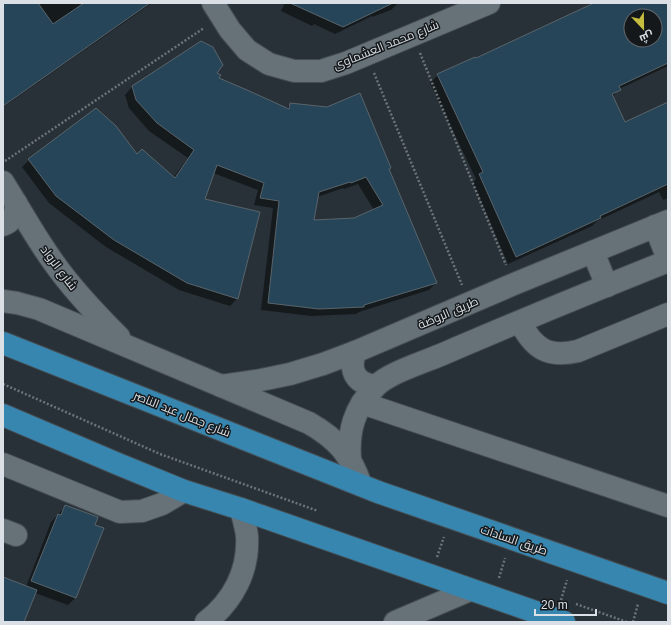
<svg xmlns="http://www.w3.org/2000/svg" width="671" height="625" viewBox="0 0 671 625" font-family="Arial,Cairo,sans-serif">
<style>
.shadow{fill:#0007;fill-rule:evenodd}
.building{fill:#274558;stroke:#59646b;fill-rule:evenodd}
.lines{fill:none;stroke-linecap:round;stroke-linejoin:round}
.minor-casing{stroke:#454d52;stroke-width:24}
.major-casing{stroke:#454d52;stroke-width:24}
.path{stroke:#6c747a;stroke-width:2.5;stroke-dasharray:2 2;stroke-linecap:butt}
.minor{stroke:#667178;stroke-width:22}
.major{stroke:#3686b0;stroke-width:22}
.labels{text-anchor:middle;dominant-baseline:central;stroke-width:3;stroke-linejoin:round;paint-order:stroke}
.street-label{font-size:12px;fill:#dae0e5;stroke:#14181b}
</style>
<rect width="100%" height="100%" fill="#283138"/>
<g class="shadow">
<path d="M3 3H152L3 107Z"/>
<path d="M285 3H398L391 10 372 17V16L335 34 314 24 312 26 281 11Z"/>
<path d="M590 3H668V66L619 89 612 97 624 123 668 104V198L663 200 659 192 597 221 592 226 508 264 473 182 476 179 430 83 438 75 475 59 584 9ZM631 16H655V40H631Z"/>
<path d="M201 42 217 79 286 109 290 104 390 168 388 170 436 283 429 290 359 312 356 314 311 316 261 310 273 208 254 205 258 190 213 173 203 199 238 298 230 306 179 290 106 247 49 203 22 167 29 160 137 155 173 178 188 158 149 131 129 108 125 95 132 87ZM358 184 374 210 355 219 313 221 317 197 343 188 344 189Z"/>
<path d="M66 506 94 525 102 529 75 598 68 605 35 593 24 622H3V579L26 587 51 522Z"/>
</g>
<g class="building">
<path d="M3 3H38L53 24 84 3H150L3 106Z"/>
<path d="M290 3H393L343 27Z"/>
<path d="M594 3H668V63L619 86 621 90 612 94 625 122 668 102V184L600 216 601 218 516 257 479 174 483 172 437 74 475 57 476 58ZM631 16H655V40H631Z"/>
<path d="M201 41 213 47 223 65 217 73 221 75 219 78 247 90 289 109 290 103 327 107 360 93 391 168 389 169 437 283 364 305V307L319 309 268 303 279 201 260 198 264 183 217 165 205 199 260 212 238 299 187 283 114 240 56 196 28 159 96 108 116 126 137 154 142 149 175 178 194 150 157 123 136 100 132 86ZM366 177 383 205 354 218 314 220 319 192 350 182 351 183Z"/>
<path d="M65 505 98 517 95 525 104 528 76 598 31 581 58 514 61 515Z"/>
<path d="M3 577 37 590 24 622H3Z"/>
</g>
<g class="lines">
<defs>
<g id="minor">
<path d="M213 3 230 30 247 50 269 64 294 71H321L346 63 489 3"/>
<path d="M3 182C20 209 35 237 54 263 73 290 96 314 119 337"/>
<path d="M3 225C14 221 16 213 16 203"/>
<path d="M655 226 668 259"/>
<path d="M593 252 607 286"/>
<path d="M3 301 17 303 39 309 309 423C337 439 351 455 361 485"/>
<path d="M520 322C534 349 548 358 578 351L668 314"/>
<path d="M355 352C349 371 355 383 375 386"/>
<path d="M221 386 256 381 290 374 323 364 355 352 514 284 668 221"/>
<path d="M362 403 668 506"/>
<path d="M350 459C348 431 354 408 375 387 388 373 424 362 443 354 517 322 593 291 668 261"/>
<path d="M3 464 120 512 142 511 162 504 184 491"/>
<path d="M3 530 16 535"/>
<path d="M206 622C233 601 249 571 247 536 246 527 243 518 241 509"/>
<path d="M395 622 470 590"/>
</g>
<g id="major">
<path d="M3 343 378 492 668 593"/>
<path d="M3 415 118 464 184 491 241 509 564 622"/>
</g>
</defs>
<use href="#minor" class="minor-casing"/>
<use href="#major" class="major-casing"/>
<g class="path">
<path d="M420 53 506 265"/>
<path d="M374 73 462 285"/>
<path d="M5 161 204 28"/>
<path d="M3 384 160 454 318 511"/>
<path d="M437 557 444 537"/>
<path d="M499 578 505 558"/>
<path d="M561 600 567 580"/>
<path d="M576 604 627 622"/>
<path d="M633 622 638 604"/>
</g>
<use href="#minor" class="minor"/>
<use href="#major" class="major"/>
</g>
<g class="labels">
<g class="street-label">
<text transform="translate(386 45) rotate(-22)">شارع محمد العشماوى</text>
<text transform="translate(59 268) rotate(53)">شارع الرواد</text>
<text transform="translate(448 313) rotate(-23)">طريق الروضة</text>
<text transform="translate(182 414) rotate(22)">شارع جمال عبد الناصر</text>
<text transform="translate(514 540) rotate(19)">طريق السادات</text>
</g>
</g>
<rect width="671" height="625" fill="none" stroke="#dae0e5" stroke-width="8"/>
<g transform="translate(643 28) rotate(158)"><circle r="19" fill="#14181b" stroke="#63686c"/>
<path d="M0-3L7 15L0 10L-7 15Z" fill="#c4bd3e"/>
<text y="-6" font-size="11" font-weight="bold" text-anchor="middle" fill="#dae0e5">ش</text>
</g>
<path d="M535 609v6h61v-6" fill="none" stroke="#dae0e5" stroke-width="2"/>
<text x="541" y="609" font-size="12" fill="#dae0e5" stroke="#14181b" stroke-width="3" paint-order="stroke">20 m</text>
</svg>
